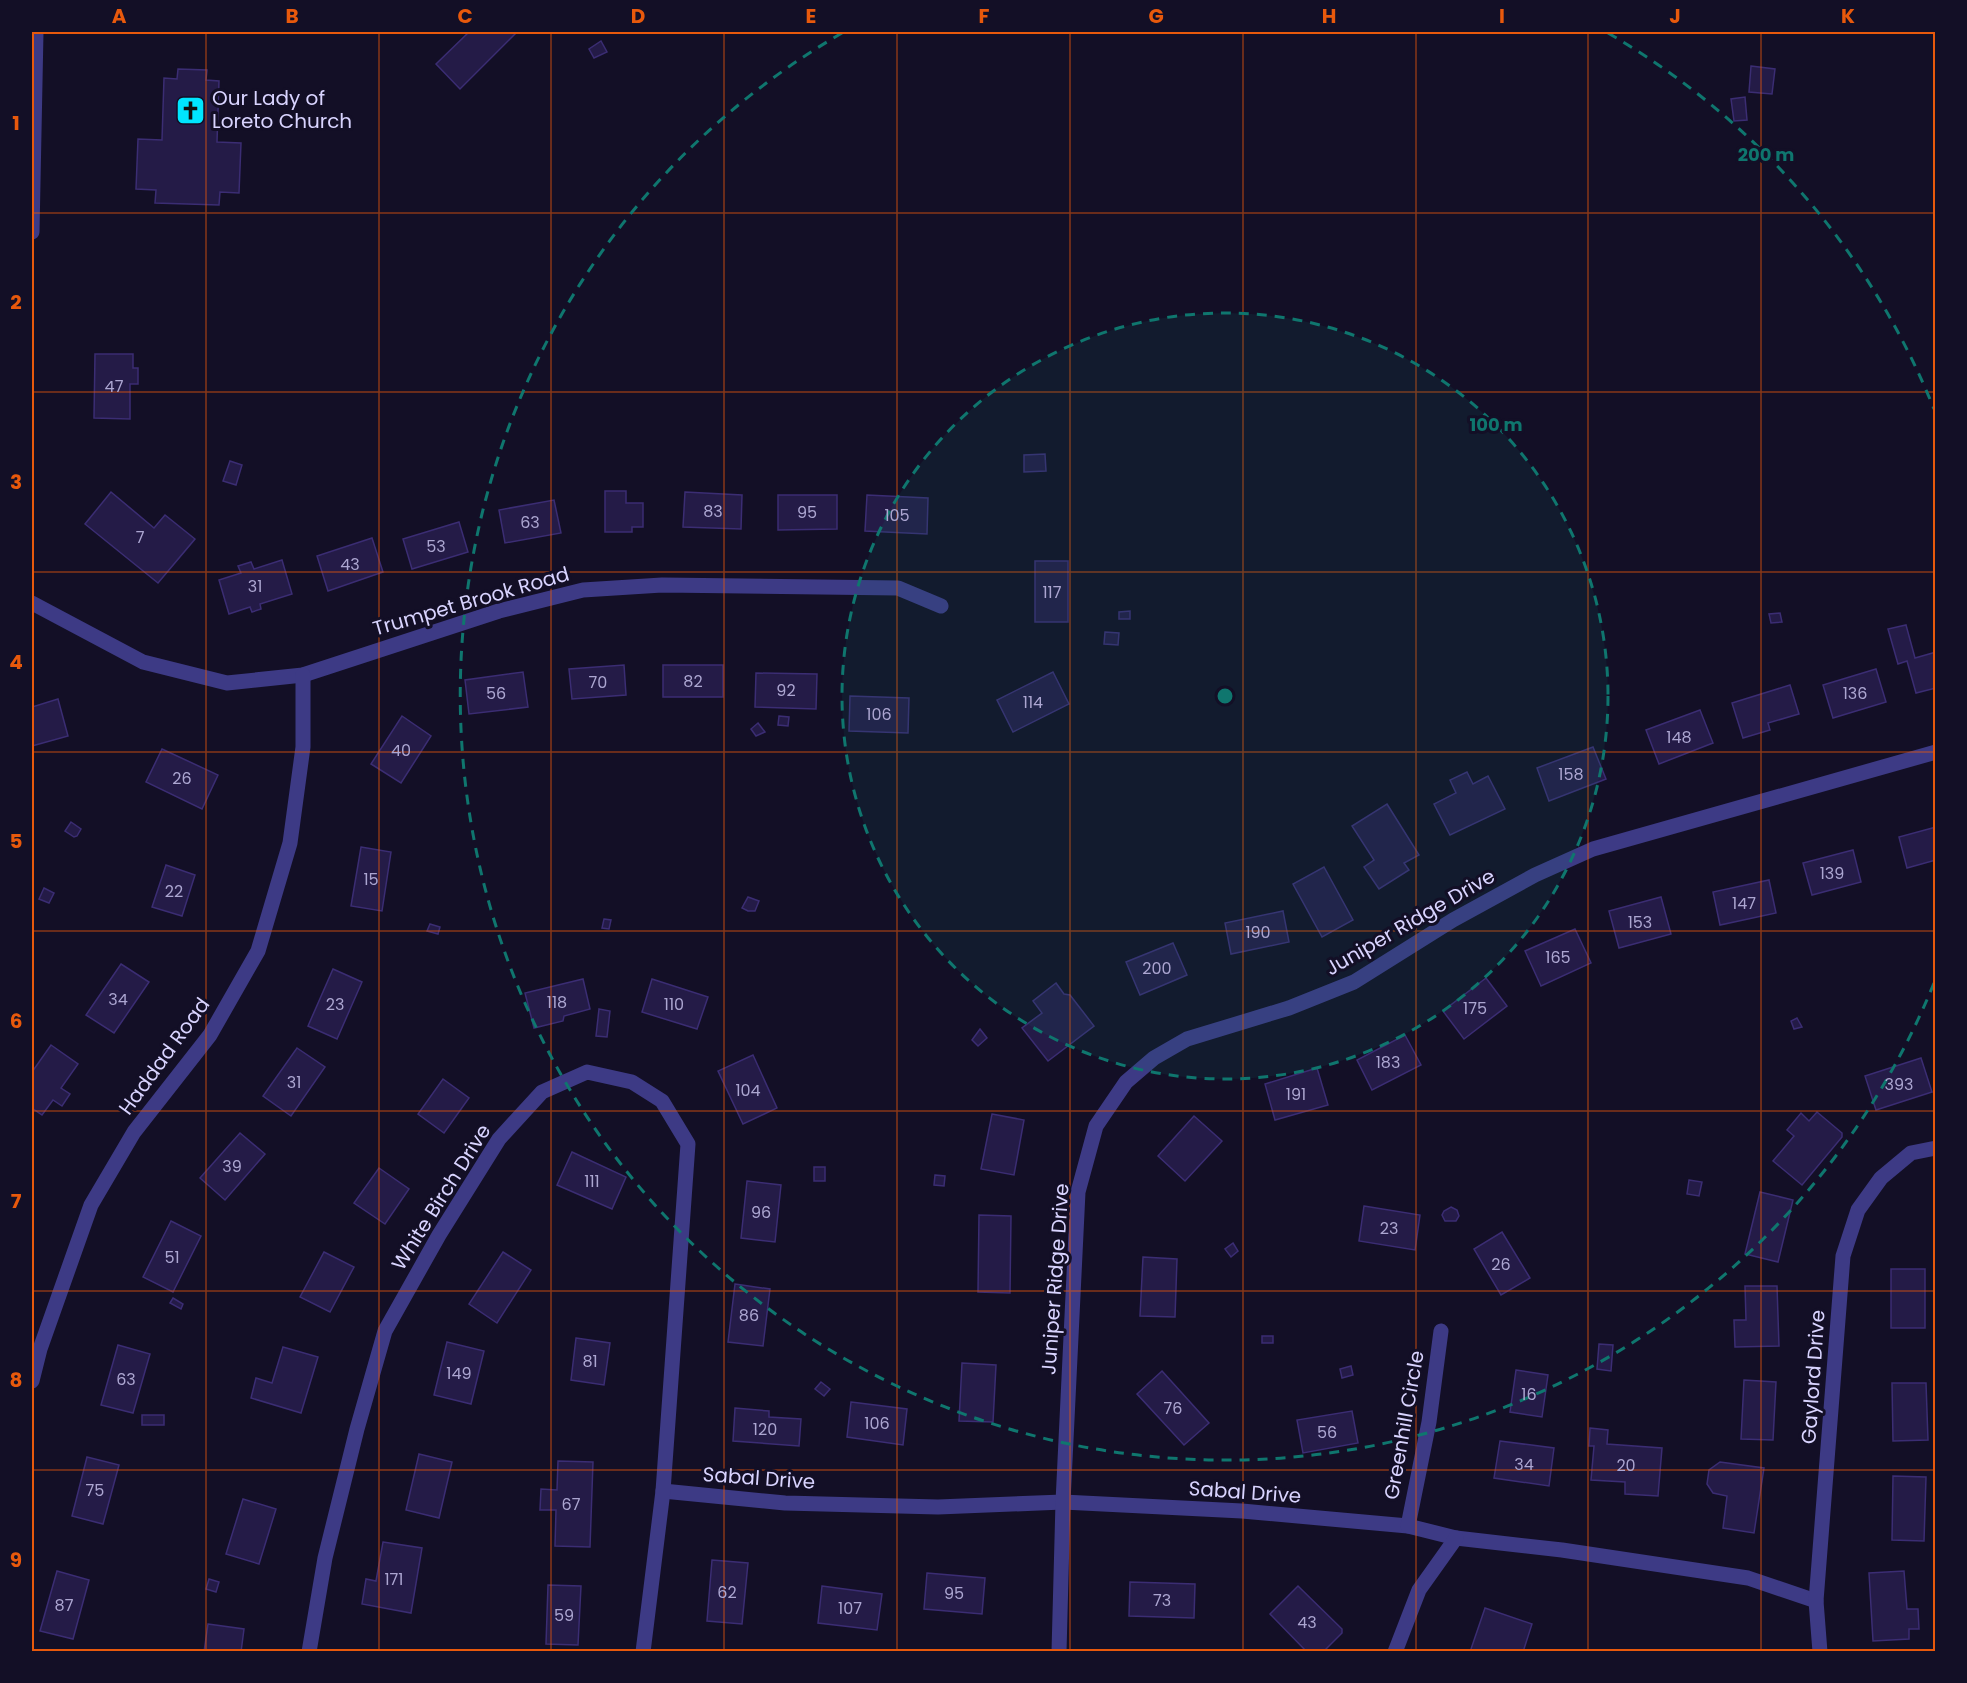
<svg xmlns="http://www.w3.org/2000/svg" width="1967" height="1683" viewBox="0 0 1967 1683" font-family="Poppins,sans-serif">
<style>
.building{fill:#241b47;stroke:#3b2d73;stroke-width:1.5}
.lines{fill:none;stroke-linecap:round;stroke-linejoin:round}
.street{stroke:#3d3a85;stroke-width:15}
.grid{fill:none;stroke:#e8590c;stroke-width:1.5;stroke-opacity:0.55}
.ring{fill:none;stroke:#0f766e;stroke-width:3;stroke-dasharray:10 8}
.labels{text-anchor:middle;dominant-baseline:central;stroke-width:6;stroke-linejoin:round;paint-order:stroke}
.number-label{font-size:16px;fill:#aca6d1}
.poi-label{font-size:20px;fill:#d9d4ff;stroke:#130f26;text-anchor:start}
.street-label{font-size:20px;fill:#d9d4ff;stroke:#130f26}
.centre{fill:#0f766e;stroke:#130f26;stroke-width:3}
.ring-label{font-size:18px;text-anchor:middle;font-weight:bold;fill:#0f766e;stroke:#130f26;stroke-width:6;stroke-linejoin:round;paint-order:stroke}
.neatline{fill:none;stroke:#e8590c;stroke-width:2}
.grid-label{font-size:20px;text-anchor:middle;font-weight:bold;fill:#e8590c}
</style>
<rect width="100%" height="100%" fill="#130f26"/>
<g class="building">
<path d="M469 32H517L460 89 436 64Z"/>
<path d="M601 41 607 52 594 58 589 49Z"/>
<path d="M1751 66 1775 69 1772 94 1749 92Z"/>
<path d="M178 69 207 70 206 80 219 81 217 142 241 143 239 193 220 192 219 205 155 203 156 190 136 189 138 139 162 140 164 78 177 79Z"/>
<path d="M1745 97 1747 120 1734 121 1731 99Z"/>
<path d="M95 354H133V368H138V384H130V419L94 418Z"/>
<path d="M1045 454 1046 471 1024 472V455Z"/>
<path d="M230 461 242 465 236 485 223 481Z"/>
<path d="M605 491H626V503H643V527H632V532H605Z"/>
<path d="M111 492 154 528 165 515 195 539 158 583 85 524Z"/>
<path d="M685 492 742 495 741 529 683 527Z"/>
<path d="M778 495H837V529L778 530Z"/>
<path d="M867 495 928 498 927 534 865 531Z"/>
<path d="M554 500 561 533 505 543 499 510Z"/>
<path d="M459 522 468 552 412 569 403 539Z"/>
<path d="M372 538 383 572 328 591 317 556Z"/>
<path d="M282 560 292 594 260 604 261 609 252 612 250 607 229 614 219 580 241 573 238 566 251 562 254 569Z"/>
<rect x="1035" y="561" width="33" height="61"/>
<path d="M1130 611V619H1119V612Z"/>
<path d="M1780 613 1782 622 1771 623 1769 614Z"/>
<path d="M1906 625 1915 658 1936 652V688L1916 693 1907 661 1898 664 1888 629Z"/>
<path d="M1105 632 1119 633 1118 645 1104 644Z"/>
<path d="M624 665 626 695 572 699 569 669Z"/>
<rect x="663" y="665" width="60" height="32"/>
<path d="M1876 669 1886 702 1833 718 1823 685Z"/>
<path d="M523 672 528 707 469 714 465 680Z"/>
<path d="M1053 672 1069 704 1013 732 997 700Z"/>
<path d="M756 673 817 674 816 709 755 707Z"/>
<path d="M1790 685 1799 714 1768 723 1770 730 1743 738 1732 703Z"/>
<path d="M850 696 909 698 908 733 849 731Z"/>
<path d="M58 699 68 736 32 746V707Z"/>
<path d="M1700 710 1713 743 1659 764 1646 730Z"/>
<path d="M402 716 431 736 401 783 371 764Z"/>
<path d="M779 716 789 717 788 726 778 725Z"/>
<path d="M758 723 765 732 756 736 751 729Z"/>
<path d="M1593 747 1606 779 1549 801 1537 768Z"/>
<path d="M162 749 218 775 202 809 146 782Z"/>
<path d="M1467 772 1473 784 1488 776 1505 809 1450 835 1434 804 1456 793 1450 780Z"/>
<path d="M1387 804 1419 855 1404 863 1409 870 1379 889 1364 867 1374 860 1352 826Z"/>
<path d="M71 822 81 829 77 836 74 837 65 831Z"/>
<path d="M1936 827V860L1907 868 1899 837Z"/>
<path d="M361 847 391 852 382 911 351 906Z"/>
<path d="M1853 850 1861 882 1812 895 1803 863Z"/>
<path d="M166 865 195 875 182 916 152 907Z"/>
<path d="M1324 867 1353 920 1322 937 1293 884Z"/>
<path d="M1769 880 1776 913 1720 925 1713 892Z"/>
<path d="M44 888 54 893 49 903 39 899Z"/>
<path d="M748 897 759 901 755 911H748L742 908Z"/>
<path d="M1661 897 1671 934 1619 948 1609 911Z"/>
<path d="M1283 911 1289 942 1231 954 1225 923Z"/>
<path d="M604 919 611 920 609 929 602 928Z"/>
<path d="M430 924 440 927 438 934 427 931Z"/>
<path d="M1575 929 1591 963 1541 986 1525 951Z"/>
<path d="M1173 943 1187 975 1140 995 1126 962Z"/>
<path d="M121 964 149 982 114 1033 86 1015Z"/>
<path d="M333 969 362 982 337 1039 308 1026Z"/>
<path d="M1486 978 1507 1006 1464 1039 1443 1011Z"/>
<path d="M583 979 590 1009 564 1016 563 1021 534 1028 525 993Z"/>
<path d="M652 979 708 997 697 1029 642 1012Z"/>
<path d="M1056 983 1064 994 1070 995 1094 1026 1048 1061 1022 1028 1042 1013 1033 1001Z"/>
<path d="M599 1009 610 1011 607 1037 596 1036Z"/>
<path d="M1797 1018 1802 1027 1794 1029 1791 1021Z"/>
<path d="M980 1029 987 1038 978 1046 972 1040Z"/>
<path d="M1405 1035 1421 1065 1372 1090 1357 1060Z"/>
<path d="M51 1045 78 1064 61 1088 70 1094 62 1106 53 1100 42 1115 32 1108V1072Z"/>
<path d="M297 1048 325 1067 291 1116 263 1096Z"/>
<path d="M753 1055 777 1108 743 1124 718 1071Z"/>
<path d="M1921 1058 1932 1092 1876 1110 1865 1076Z"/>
<path d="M1317 1068 1328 1105 1275 1120 1265 1084Z"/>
<path d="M443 1079 469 1098 444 1133 418 1114Z"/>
<path d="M1817 1112 1842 1133V1137L1802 1185 1773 1161 1794 1136 1787 1130 1801 1113 1809 1121Z"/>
<path d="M992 1114 1024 1120 1014 1175 981 1169Z"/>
<path d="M1194 1116 1222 1141 1185 1181 1158 1156Z"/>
<path d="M240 1133 265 1154 225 1200 200 1178Z"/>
<path d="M572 1152 626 1177 612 1209 557 1185Z"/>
<rect x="814" y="1167" width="11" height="14"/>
<path d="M379 1168 409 1189 385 1224 354 1203Z"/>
<path d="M935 1175 945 1176 944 1186 934 1185Z"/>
<path d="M1689 1180 1702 1182 1699 1196 1687 1194Z"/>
<path d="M747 1181 781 1185 775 1242 741 1238Z"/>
<path d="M1760 1192 1793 1200 1778 1262 1745 1254Z"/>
<path d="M1364 1206 1420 1215 1415 1250 1359 1241Z"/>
<path d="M1451 1207 1457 1210 1459 1216 1456 1221H1445L1442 1215 1444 1211Z"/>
<path d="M979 1215 1011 1216 1010 1293 978 1292Z"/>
<path d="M171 1221 201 1236 173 1292 143 1277Z"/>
<path d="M1502 1232 1530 1278 1501 1295 1474 1249Z"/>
<path d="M1233 1243 1238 1251 1231 1257 1225 1249Z"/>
<path d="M324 1252 354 1267 330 1312 300 1297Z"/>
<path d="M503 1252 531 1270 497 1323 469 1304Z"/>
<path d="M1143 1257 1177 1259 1175 1317 1140 1316Z"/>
<rect x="1891" y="1269" width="34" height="59"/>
<path d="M735 1284 770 1289 763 1346 728 1342Z"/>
<path d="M1745 1286H1777L1779 1346 1735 1347 1734 1320H1746Z"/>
<path d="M173 1298 183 1304 181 1309 170 1303Z"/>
<rect x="1262" y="1336" width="11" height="7"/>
<path d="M576 1338 610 1343 604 1385 571 1380Z"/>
<path d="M447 1342 484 1351 471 1404 434 1395Z"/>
<path d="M1599 1344 1613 1345 1611 1371 1597 1369Z"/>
<path d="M118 1345 150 1354 133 1413 101 1405Z"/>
<path d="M283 1347 318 1357 301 1413 251 1398 256 1378 272 1383Z"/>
<path d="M962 1363 996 1365 993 1422 959 1421Z"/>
<path d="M1351 1366 1353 1375 1342 1378 1340 1369Z"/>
<path d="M1516 1370 1548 1375 1542 1417 1510 1412Z"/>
<path d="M1162 1371 1209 1423 1184 1445 1137 1394Z"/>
<path d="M1744 1380 1776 1382 1773 1440 1741 1439Z"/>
<path d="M821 1382 830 1389 824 1396 815 1389Z"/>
<path d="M1892 1383H1926L1928 1440 1893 1441Z"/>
<path d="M851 1402 907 1409 903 1445 847 1437Z"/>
<path d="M735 1408 769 1411V1417L801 1419 799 1446 733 1441Z"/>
<path d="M1352 1411 1358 1443 1303 1453 1297 1420Z"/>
<rect x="142" y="1415" width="22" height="10"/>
<path d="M1590 1428 1608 1430 1607 1444 1662 1448 1658 1496 1625 1494V1482L1591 1480 1594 1446H1589Z"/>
<path d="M1500 1441 1554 1448 1549 1486 1494 1478Z"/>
<path d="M419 1454 452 1462 439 1518 406 1510Z"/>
<path d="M87 1457 119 1465 103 1524 72 1516Z"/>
<path d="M558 1461 593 1462 590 1547 555 1546 556 1510H540L541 1489 557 1490Z"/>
<path d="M1720 1462 1764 1468 1754 1533 1723 1528 1727 1496 1713 1493 1707 1484 1709 1470Z"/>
<path d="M1893 1476 1926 1477 1924 1541 1892 1540Z"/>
<path d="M243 1499 276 1509 259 1564 226 1554Z"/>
<path d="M383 1542 422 1548 411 1613 362 1604 366 1579 376 1581Z"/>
<path d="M712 1560 748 1563 742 1624 707 1621Z"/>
<path d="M57 1571 89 1580 73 1639 40 1631Z"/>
<path d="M1904 1571 1907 1609H1918L1919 1629H1909V1639L1873 1641 1869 1573Z"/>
<path d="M927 1573 985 1578 982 1614 924 1609Z"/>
<path d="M209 1579 219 1582 216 1592 206 1589Z"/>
<path d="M1130 1582 1195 1584 1194 1618 1129 1616Z"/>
<path d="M548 1585 581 1586 578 1645 546 1644Z"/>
<path d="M822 1586 882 1594 877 1630 818 1623Z"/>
<path d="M1298 1586 1342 1629V1633L1323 1652H1307L1270 1614Z"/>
<path d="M1485 1608 1532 1624 1523 1652H1470Z"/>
<path d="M208 1624 244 1629 241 1652H204Z"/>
</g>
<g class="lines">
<g class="street">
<path d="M32 232 36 32"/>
<path d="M32 603 143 662 227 683 303 675 499 611 583 590 662 585 898 588 941 606"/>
<path d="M32 1381 40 1349 91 1205 134 1132 210 1035 258 951 290 843 303 747V675"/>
<path d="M663 1491 785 1503 938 1507 1063 1502 1242 1511 1408 1526 1456 1538 1562 1550 1748 1578 1816 1601"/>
<path d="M1408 1526 1429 1422 1441 1331"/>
<path d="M309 1652 325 1558 357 1429 385 1331 439 1235 499 1139 542 1092 587 1072 632 1082 662 1101 688 1144 663 1491 643 1652"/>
<path d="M1059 1652 1063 1502 1078 1192 1096 1126 1126 1082 1154 1058 1187 1039 1289 1008 1354 982 1453 920 1535 875 1593 849 1936 752"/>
<path d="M1395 1652 1419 1590 1456 1538"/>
<path d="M1820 1652 1816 1601 1843 1256 1858 1210 1881 1178 1911 1153 1936 1148"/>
</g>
</g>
<path class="grid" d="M206 32V1652M379 32V1652M551 32V1652M724 32V1652M897 32V1652M1070 32V1652M1243 32V1652M1416 32V1652M1588 32V1652M1761 32V1652M32 213H1936M32 392H1936M32 572H1936M32 752H1936M32 931H1936M32 1111H1936M32 1291H1936M32 1470H1936"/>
<circle cx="1225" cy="696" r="383" fill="#0f766e" fill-opacity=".12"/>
<g class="ring">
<circle cx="1225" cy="696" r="383"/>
<path d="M1934 983A765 765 0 1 1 842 33M1608 33A765 765 0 0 1 1934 409"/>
</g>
<defs>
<symbol id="church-square" viewBox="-11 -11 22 22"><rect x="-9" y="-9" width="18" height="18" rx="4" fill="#00e5ff" stroke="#130f26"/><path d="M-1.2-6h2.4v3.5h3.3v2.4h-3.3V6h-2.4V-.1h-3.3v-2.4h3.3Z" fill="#111"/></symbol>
</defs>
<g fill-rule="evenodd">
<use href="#church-square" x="174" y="94" width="33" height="33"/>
</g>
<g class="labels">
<g class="number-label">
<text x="114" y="386">47</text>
<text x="713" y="511">83</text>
<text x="807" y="512">95</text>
<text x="897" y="515">105</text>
<text x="530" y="522">63</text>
<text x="140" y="537">7</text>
<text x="436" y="546">53</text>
<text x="350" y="564">43</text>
<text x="255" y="586">31</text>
<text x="1052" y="592">117</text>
<text x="693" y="681">82</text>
<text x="598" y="682">70</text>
<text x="786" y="690">92</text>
<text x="496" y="693">56</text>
<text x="1855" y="693">136</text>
<text x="1033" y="702">114</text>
<text x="879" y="714">106</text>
<text x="1679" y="737">148</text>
<text x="401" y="750">40</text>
<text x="1571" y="774">158</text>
<text x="182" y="778">26</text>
<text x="1832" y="873">139</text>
<text x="371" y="879">15</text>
<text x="174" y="891">22</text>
<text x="1744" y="903">147</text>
<text x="1640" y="922">153</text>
<text x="1258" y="932">190</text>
<text x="1558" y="957">165</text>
<text x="1157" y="968">200</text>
<text x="118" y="999">34</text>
<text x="557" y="1002">118</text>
<text x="335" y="1004">23</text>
<text x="674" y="1004">110</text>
<text x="1475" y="1008">175</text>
<text x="1388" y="1062">183</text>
<text x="294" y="1082">31</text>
<text x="1899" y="1084">393</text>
<text x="748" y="1090">104</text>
<text x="1296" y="1094">191</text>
<text x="232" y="1166">39</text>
<text x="592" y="1181">111</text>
<text x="761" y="1212">96</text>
<text x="1389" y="1228">23</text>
<text x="172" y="1257">51</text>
<text x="1501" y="1264">26</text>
<text x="749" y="1315">86</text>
<text x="590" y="1361">81</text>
<text x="459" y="1373">149</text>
<text x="126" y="1379">63</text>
<text x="1529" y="1394">16</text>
<text x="1173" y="1408">76</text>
<text x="877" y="1423">106</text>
<text x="765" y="1429">120</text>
<text x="1327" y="1432">56</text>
<text x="1524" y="1464">34</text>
<text x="1626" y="1465">20</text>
<text x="95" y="1490">75</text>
<text x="571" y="1504">67</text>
<text x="394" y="1579">171</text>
<text x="727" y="1592">62</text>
<text x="954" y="1593">95</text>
<text x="1162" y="1600">73</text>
<text x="64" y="1605">87</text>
<text x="850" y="1608">107</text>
<text x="564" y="1615">59</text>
<text x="1307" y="1622">43</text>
</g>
<g class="poi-label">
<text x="212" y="98">Our Lady of<tspan x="212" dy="23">Loreto Church</tspan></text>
</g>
<g class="street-label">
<text transform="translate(471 601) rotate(-16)">Trumpet Brook Road</text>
<text transform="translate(1410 922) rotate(-30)">Juniper Ridge Drive</text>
<text transform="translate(164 1056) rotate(-54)">Haddad Road</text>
<text transform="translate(441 1197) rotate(-58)">White Birch Drive</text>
<text transform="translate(1055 1279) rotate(-86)">Juniper Ridge Drive</text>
<text transform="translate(1813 1377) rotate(-86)">Gaylord Drive</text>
<text transform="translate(1404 1425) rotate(-80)">Greenhill Circle</text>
<text transform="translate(759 1478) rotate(4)">Sabal Drive</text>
<text transform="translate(1245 1492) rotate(4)">Sabal Drive</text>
</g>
</g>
<circle cx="1225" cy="696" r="9" class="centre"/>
<g class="ring-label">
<text x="1766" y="161">200 m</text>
<text x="1496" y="431">100 m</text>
</g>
<rect width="1967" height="1683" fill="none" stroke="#130f26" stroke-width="66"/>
<rect x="33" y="33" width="1901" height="1617" class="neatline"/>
<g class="grid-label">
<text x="119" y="23">A</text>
<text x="292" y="23">B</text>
<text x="465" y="23">C</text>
<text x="638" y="23">D</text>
<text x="811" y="23">E</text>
<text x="984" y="23">F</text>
<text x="1156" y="23">G</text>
<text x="1329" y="23">H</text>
<text x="1502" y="23">I</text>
<text x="1675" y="23">J</text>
<text x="1848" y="23">K</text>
<text x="16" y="130">1</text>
<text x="16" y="309">2</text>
<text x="16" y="489">3</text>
<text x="16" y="669">4</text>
<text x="16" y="848">5</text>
<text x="16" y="1028">6</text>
<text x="16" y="1208">7</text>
<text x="16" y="1387">8</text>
<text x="16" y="1567">9</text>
</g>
</svg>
